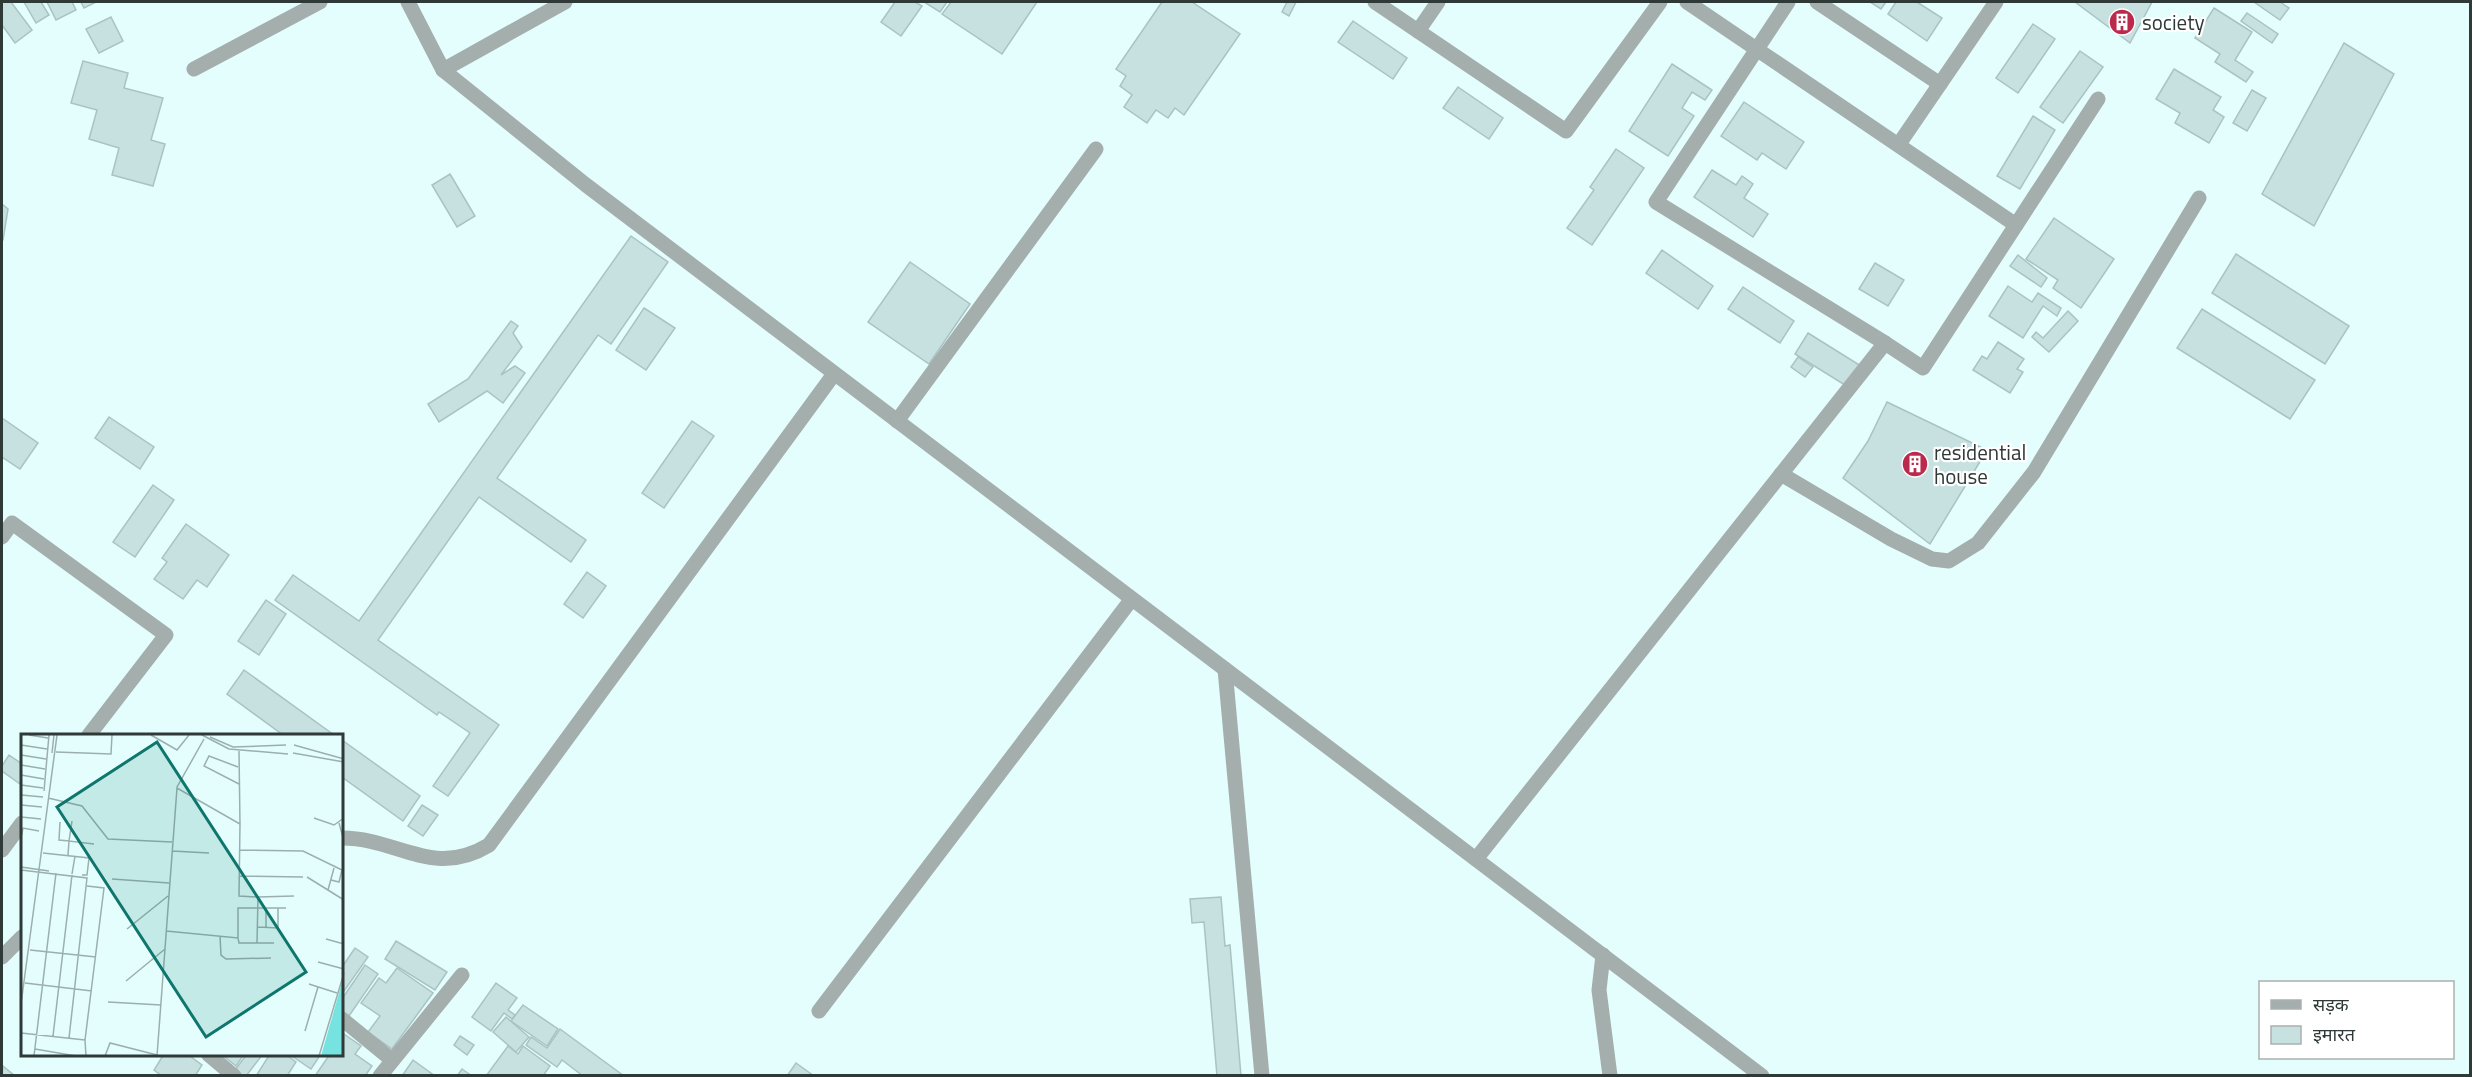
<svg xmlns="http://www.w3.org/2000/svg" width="2472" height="1077" viewBox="0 0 2472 1077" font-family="'Titillium Web','Noto Sans Devanagari',sans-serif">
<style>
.building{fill:#c6e1df;stroke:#a9c3c2;stroke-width:1.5}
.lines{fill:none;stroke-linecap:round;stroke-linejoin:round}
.minor{stroke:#a3aead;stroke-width:15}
.labels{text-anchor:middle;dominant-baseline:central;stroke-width:4.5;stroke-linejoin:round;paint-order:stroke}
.poi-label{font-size:21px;fill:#2e3938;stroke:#fff;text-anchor:start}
.inset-road{fill:none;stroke:#9bafae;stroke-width:1.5}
.view{fill:#0f766e;fill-opacity:0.15;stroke:#0f766e;stroke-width:3}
.inset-edge{fill:none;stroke:#2e3938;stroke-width:3}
</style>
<rect width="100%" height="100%" fill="#e3fefd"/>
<g class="building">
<path d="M2 2H11L32 30 15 43 2 25Z"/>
<path d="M24 2H41L49 15 36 23Z"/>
<path d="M47 2H72L76 10 56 20Z"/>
<path d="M81 2H96L84 8Z"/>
<path d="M895 2H915L922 6 901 36 881 22Z"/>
<path d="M924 2H947L940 12Z"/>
<path d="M951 2H1037L1002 54 942 14Z"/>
<path d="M1162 2H1192L1240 34 1184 115 1175 108 1168 118 1156 110 1147 123 1124 107 1132 95 1120 86 1126 76 1116 69Z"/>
<path d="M1287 2H1296L1289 16 1282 12Z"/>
<path d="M1870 2H1886L1881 9Z"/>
<path d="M1896 2H1917L1942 18 1927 41 1888 14Z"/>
<path d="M2075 2H2152L2130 43Z"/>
<path d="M2254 2H2280L2289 8 2280 20Z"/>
<path d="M2214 8 2252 32 2235 60 2253 72 2246 82 2215 62 2220 54 2195 38Z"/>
<path d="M2247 13 2278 34 2272 43 2241 21Z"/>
<path d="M111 17 123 41 99 53 86 29Z"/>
<path d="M1353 21 1407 58 1393 79 1338 42Z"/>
<path d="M2033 24 2055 39 2018 93 1996 78Z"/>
<path d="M2344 43 2394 74 2314 226 2262 194Z"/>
<path d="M2080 51 2103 67 2063 123 2040 107Z"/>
<path d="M83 61 128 73 124 88 163 98 151 140 165 144 153 186 112 175 119 148 89 139 97 110 71 103Z"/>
<path d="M1672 64 1712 90 1705 100 1692 92 1682 108 1694 116 1668 156 1629 131Z"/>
<path d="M2174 69 2221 97 2213 110 2224 117 2209 143 2175 123 2180 113 2156 99Z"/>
<path d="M1458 87 1503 118 1489 139 1443 108Z"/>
<path d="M2252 90 2266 98 2247 131 2233 123Z"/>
<path d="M1744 102 1804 142 1786 169 1762 153 1757 160 1721 136Z"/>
<path d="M2033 116 2055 130 2020 189 1997 176Z"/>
<path d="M1616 149 1644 168 1592 245 1567 228 1594 190 1590 187Z"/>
<path d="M1712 170 1736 185 1742 176 1753 184 1744 198 1768 214 1753 237 1694 197Z"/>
<path d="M450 174 475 216 457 227 432 185Z"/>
<path d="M2 204 8 209 3 240H2Z"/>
<path d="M2054 218 2114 259 2081 308 2053 288 2058 280 2026 259Z"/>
<path d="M631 236 668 262 611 344 598 335 497 478 586 540 571 562 479 497 378 640 499 725 448 796 433 786 470 733 439 712 437 715 275 600 293 575 359 621Z"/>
<path d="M1662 250 1713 286 1698 309 1646 273Z"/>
<path d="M2236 254 2349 326 2325 364 2212 293Z"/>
<path d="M2018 255 2047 278 2041 287 2010 266Z"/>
<path d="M910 262 970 304 929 364 868 322Z"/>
<path d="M1875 263 1904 280 1888 306 1859 289Z"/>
<path d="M2008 286 2032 302 2038 293 2061 308 2057 316 2043 306 2023 338 1989 316Z"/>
<path d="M1743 287 1794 321 1780 343 1728 309Z"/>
<path d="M644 308 675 328 646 370 616 350Z"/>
<path d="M2202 309 2315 380 2290 419 2177 348Z"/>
<path d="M2068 311 2078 321 2049 352 2032 337 2036 332 2043 338Z"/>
<path d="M511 321 518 326 513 333 522 347 501 375 515 366 525 373 503 403 487 391 439 422 428 404 468 379Z"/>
<path d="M1808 333 1861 366 1848 387 1795 354Z"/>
<path d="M1998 342 2024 359 2017 369 2023 372 2010 393 1973 370 1982 356 1987 359Z"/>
<path d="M1798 357 1813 367 1805 377 1791 367Z"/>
<path d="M1887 402 1987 450 1930 544 1843 478 1868 441Z"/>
<path d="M109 417 154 447 140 469 95 438Z"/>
<path d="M2 418 38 443 20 469 2 457Z"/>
<path d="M692 421 714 436 664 508 642 493Z"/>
<path d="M153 485 174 500 135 557 113 542Z"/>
<path d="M186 524 229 555 207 587 197 580 183 599 154 579 167 562 162 558Z"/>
<path d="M587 572 606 586 583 618 564 604Z"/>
<path d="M266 600 286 614 259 655 238 641Z"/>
<path d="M244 670 334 735H283L227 694Z"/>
<path d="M342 740 420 796 403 821 342 777Z"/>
<path d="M9 755 22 764V781L20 784 2 771V766Z"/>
<path d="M422 805 438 815 423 836 408 826Z"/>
<path d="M1221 897 1225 946 1230 945 1241 1076H1217L1204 922 1192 923 1190 899Z"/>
<path d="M396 941 447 972 435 990 385 959Z"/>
<path d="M355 948 368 957 342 994V967Z"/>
<path d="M365 965 378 974 349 1016 342 1011V999Z"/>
<path d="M397 968 433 993 392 1049 368 1032 380 1016 361 1003 379 978 386 983Z"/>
<path d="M496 983 517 998 508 1010 515 1015 512 1019 504 1013 491 1031 472 1017Z"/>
<path d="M523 1005 558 1029 547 1046 511 1021Z"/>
<path d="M506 1017 529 1037 516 1052 493 1032Z"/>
<path d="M560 1029 624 1076H583L562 1060 557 1067 526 1045 531 1037 547 1048Z"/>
<path d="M344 1034 361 1046 355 1054 372 1066 365 1076H315L330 1054H342Z"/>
<path d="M460 1036 474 1045 467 1055 454 1045Z"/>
<path d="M508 1046 518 1054 523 1046 550 1066 543 1076H486Z"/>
<path d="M164 1054H187L202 1065 195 1076H162L154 1070Z"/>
<path d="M221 1054H244L236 1066Z"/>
<path d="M247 1054H263L246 1076H242L235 1070Z"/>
<path d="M270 1054H285L296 1062 287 1076H256Z"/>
<path d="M289 1054H321L311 1069Z"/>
<path d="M413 1060 435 1076H402Z"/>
<path d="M796 1063 814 1076H787Z"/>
<path d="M3 1066 15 1076H2Z"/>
<path d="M462 1069 472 1076H457Z"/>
</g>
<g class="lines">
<g class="minor">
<path d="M408 2 443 70"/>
<path d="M565 2 443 70 586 185 1762 1076"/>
<path d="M1375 2 1566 131 1660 2"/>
<path d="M1687 2 2016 225"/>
<path d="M1817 2 1940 84"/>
<path d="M1418 31 1438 2"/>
<path d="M194 69 320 2"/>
<path d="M1899 144 1996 2"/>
<path d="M1885 343 1923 368 2098 99"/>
<path d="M897 421 1096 149"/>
<path d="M1781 474 1891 539 1932 559 1949 561 1978 543 2034 472 2199 198"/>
<path d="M2 537 12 523 166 635 89 735"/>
<path d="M1225 669 1262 1076"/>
<path d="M342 838C398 838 433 879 489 845L834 374"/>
<path d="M2 850 22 823"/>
<path d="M1476 859 1885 343 1656 202 1788 2"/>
<path d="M1603 955 1599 990 1610 1076"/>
<path d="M2 957 22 937"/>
<path d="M819 1011 1131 600"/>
<path d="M342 1019 392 1060"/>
<path d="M208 1054 234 1076"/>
<path d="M380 1076 462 975"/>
</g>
</g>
<defs>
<symbol id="building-disc" viewBox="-11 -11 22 22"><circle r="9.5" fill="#bb2a4d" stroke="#fff"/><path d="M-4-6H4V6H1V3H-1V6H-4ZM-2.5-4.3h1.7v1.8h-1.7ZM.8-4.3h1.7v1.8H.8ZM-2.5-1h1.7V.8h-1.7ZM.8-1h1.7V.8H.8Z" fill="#fff"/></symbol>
</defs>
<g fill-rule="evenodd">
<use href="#building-disc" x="2107" y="7" width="30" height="30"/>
<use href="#building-disc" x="1900" y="449" width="30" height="30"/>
</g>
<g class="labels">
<g class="poi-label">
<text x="2142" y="22">society</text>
<text x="1934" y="452">residential<tspan x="1934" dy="24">house</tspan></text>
</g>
</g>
<g transform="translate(21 734)">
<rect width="322" height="322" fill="#e3fefd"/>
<path d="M322 245V322H300Z" fill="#77e3e0"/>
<path class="inset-road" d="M8 1 27 4M130 1 156 16 168 1M181 1 208 15 267 20M189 3 212 13 265 11M0 11 26 15M273 11 323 25M218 17 219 90M35 18 90 20 91 1M31 19 33 1M272 19 323 28M0 21 25 25M0 31 24 35M217 33 188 22 183 32 218 50M0 41 23 45M0 51 22 54M156 53 183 5M23 57 28 1M0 61 22 63M27 64 61 72 87 105 151 108M0 71 21 73M0 83 20 85M293 84 313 91 323 84M39 88 38 106 48 107 51 87M318 89 323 107M0 104 2 94 18 97M219 116 282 117 323 137M151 117 188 119M22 119 68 124 66 141H61M47 121 48 107 73 110M0 133 28 137M0 136 66 144 48 304M51 140 54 122M218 142 282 143M286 143 323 166M91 145 148 149M310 146 318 148 321 136M307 156 313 134M237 163 273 162M237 193 257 194V174M245 193V174M106 195 147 162M145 197 217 204V174H265M199 202 200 221 205 225 250 224M217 204 218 209H253M305 205 323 210M9 216 75 223M297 228 323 235M105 247 144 215M4 249 71 257M288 250 316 259M87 268 140 271M0 270 36 1M284 297 297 253M0 299 64 306M32 302 51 141M14 315 55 322M13 322 35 139M65 322 64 306 83 154 66 152M84 322 89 309 136 321M136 322 156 54 219 90 218 162 237 163 236 209M298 322 323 239"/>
<path class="view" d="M136 8 285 238 185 303 36 73Z"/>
<rect width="322" height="322" class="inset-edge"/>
</g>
<rect width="2472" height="1077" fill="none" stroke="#2e3938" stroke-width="6"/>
<rect x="2259" y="981" width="195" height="78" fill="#ffffff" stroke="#abb0af" stroke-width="1.5"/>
<rect x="2271" y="1000" width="30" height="9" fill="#a3aead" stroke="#abb0af" stroke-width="1.5"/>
<text x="2313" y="1011" font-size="18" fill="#2e3938">सड़क</text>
<rect x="2271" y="1026" width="30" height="18" fill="#c6e1df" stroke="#abb0af" stroke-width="1.5"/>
<text x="2313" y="1041" font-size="18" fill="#2e3938">इमारत</text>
</svg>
